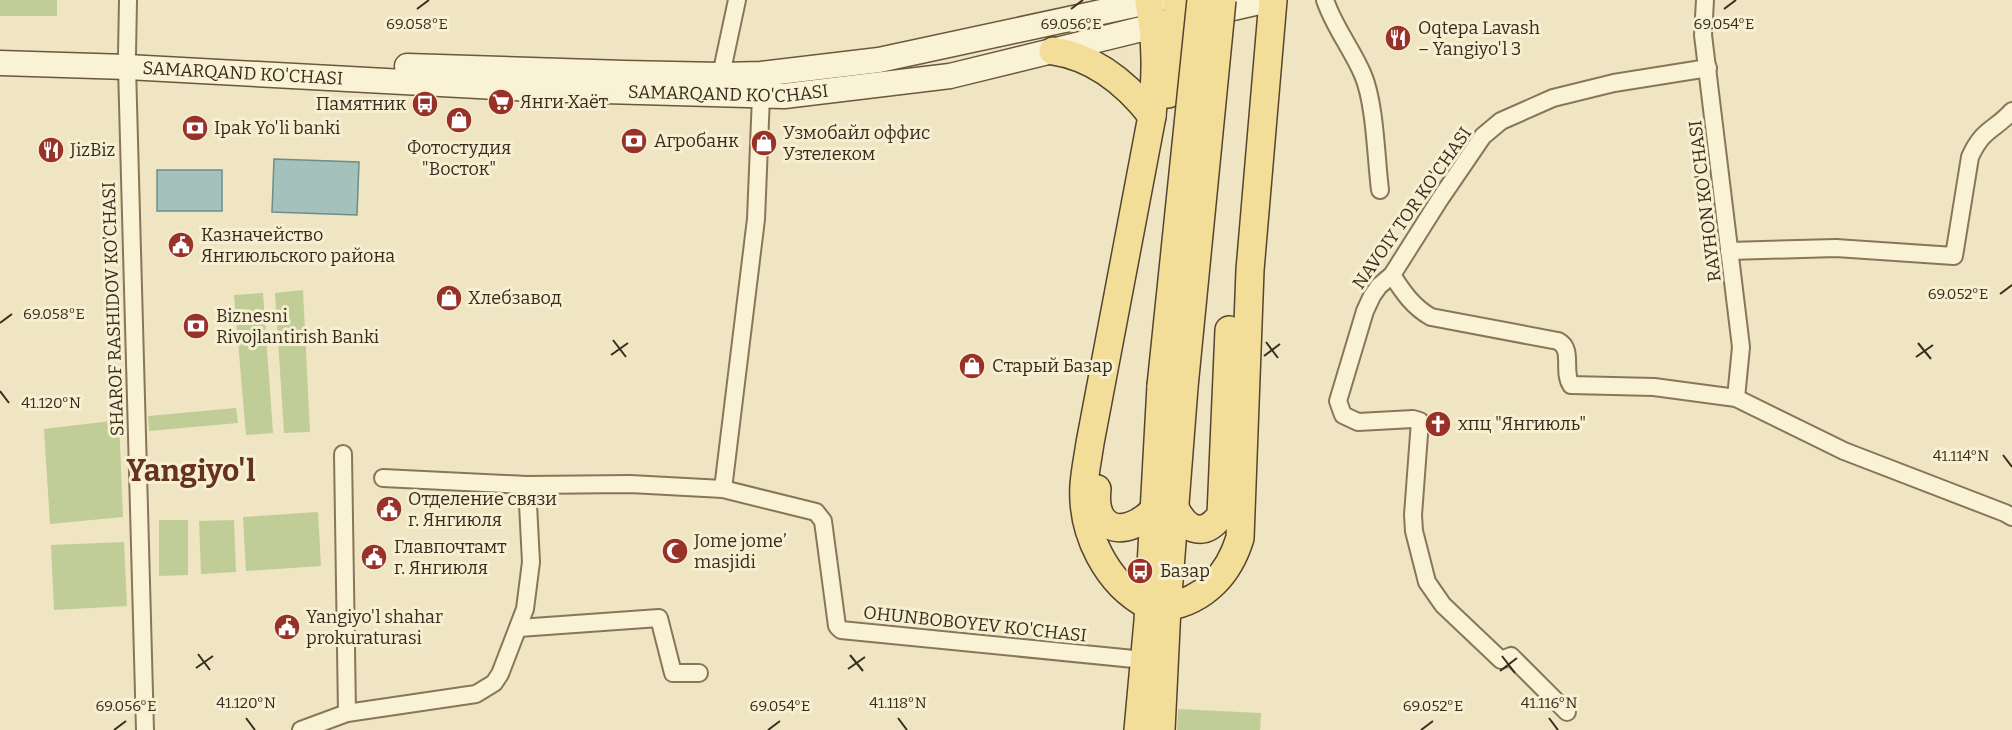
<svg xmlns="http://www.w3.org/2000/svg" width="2012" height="730" viewBox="0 0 2012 730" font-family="Bitter,serif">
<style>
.green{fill:#c1cd96}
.water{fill:#a4c1bb;stroke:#6b8f89;stroke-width:1.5}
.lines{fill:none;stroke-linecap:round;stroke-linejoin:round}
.street-casing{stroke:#897659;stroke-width:20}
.secondary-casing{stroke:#6a573c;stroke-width:27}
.primary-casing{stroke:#56442d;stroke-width:30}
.street{stroke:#f9f2d5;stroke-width:16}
.secondary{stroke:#f9f2d5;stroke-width:24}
.primary{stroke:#f2de99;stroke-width:27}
.primary-bridge-casing{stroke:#56442d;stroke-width:30;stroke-linecap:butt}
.primary-bridge{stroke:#f2de99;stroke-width:27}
.ticks{fill:none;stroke:#382d1d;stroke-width:2}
.labels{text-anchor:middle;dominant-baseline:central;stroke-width:6;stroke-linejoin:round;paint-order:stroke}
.poi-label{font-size:18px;fill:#382d1d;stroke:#f6efd2;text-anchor:start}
.street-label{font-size:18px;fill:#382d1d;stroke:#f6efd2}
.town-label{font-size:30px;font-weight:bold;fill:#65321c;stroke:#f6efd2}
.ticks-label{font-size:15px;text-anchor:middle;fill:#382d1d;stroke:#f6efd2;stroke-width:6;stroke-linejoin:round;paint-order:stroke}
</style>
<rect width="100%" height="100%" fill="#efe5c2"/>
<g class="green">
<rect x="0" y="0" width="57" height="16"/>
<path d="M303 290 310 432 284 433 275 293Z"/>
<path d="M263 293 273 433 246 435 234 295Z"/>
<path d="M236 408 238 423 149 431 148 416Z"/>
<path d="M119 420 123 517 50 524 44 429Z"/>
<path d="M318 512 321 566 246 571 243 517Z"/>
<path d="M159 520H188V575L159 576Z"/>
<path d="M234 520 236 572 201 574 199 521Z"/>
<path d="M124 542 127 606 54 610 51 545Z"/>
<path d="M1178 709 1261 713 1260 730H1177Z"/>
</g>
<g class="water">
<path d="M274 159 359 162 357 215 272 212Z"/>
<rect x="157" y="170" width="65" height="41"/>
</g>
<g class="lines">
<defs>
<g id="street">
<path d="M1325 0C1334 27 1352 49 1363 75 1375 103 1376 158 1380 190"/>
<path d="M1705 0 1703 35 1741 347 1736 398"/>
<path d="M127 54 128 0"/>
<path d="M127 67 145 730"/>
<path d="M721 75 737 0"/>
<path d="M761 96 756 219 723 489 816 512 823 521 837 626 841 630 1144 660"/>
<path d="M1729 251 1836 248 1954 256 1970 157C1983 128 1994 131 2012 111"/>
<path d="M1392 275C1403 292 1413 307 1431 317L1558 341C1574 349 1562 371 1571 385L1654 387 1736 398 1844 451 2005 513 2012 517"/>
<path d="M343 454 347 713"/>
<path d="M383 478 527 485"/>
<path d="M519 628 659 618 673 673H699"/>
<path d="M1567 712 1511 656 1501 660 1443 605 1427 582 1414 531 1413 515 1420 421 1413 419 1358 422 1343 415 1338 401 1365 311 1372 296 1379 286 1392 275 1440 199 1483 136 1501 121 1553 98 1614 83 1708 68"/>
<path d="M301 730 347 713 476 694 494 683 500 674 525 609 531 562 527 485 630 484 723 489"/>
</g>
<g id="secondary">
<path id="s1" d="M0 63 127 67 533 89 784 96 950 76 1154 26 1268 0"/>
<path d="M407 66 624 73 721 75 761 74 879 60 1157 0"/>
</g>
<g id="primary">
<path d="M1149 2C1157 41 1156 77 1152 116L1090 443C1088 457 1085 471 1084 485 1081 532 1106 584 1149 606"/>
<path d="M1053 51C1094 57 1127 84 1152 116"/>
<path d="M1168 94C1174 63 1181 32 1177 0"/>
<path d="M1097 489C1092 534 1127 538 1154 510"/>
<path d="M1176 510C1188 532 1205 537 1221 515L1229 330"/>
<path d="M1167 607C1205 600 1229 574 1240 538L1250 270 1273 0"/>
<path d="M1138 730 1148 621 1161 386"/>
<path d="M1161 730 1167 607 1184 387"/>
</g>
</defs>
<use href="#street" class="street-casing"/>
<use href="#secondary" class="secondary-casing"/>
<use href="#primary" class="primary-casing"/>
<use href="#street" class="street"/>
<use href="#secondary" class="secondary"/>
<use href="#primary" class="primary"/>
<defs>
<g id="primary-bridge">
<path d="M1161 386 1201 0"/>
<path d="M1184 387 1222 0"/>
</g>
</defs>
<use href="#primary-bridge" class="primary-bridge-casing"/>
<use href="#primary-bridge" class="primary-bridge"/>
</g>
<path class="ticks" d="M417 9 429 0M1071 9 1083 0M1724 9 1736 0M2000 294 2012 285M0 323 12 314M613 340 626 357M1266 342 1278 358M1918 343 1931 359M611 355 628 343M1264 356 1280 344M1916 357 1933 345M0 391 9 403M2003 455 2012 467M198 654 210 670M850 655 863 671M1502 656 1515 673M196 668 213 656M848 669 865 657M1500 671 1517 658M246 718 255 730M898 718 907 730M1549 718 1558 730M114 730 126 721M768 730 780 721M1421 730 1433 721"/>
<defs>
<symbol id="restaurant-disc" viewBox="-11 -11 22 22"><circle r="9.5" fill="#983128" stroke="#f6efd2"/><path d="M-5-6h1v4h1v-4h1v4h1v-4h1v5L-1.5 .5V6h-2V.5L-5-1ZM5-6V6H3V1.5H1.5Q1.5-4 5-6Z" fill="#fff"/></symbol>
<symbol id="supermarket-disc" viewBox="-11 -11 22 22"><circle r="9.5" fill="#983128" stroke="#f6efd2"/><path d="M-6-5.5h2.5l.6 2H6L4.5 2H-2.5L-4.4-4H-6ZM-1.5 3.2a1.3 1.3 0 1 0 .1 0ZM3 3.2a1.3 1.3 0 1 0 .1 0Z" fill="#fff"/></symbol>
<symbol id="bus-disc" viewBox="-11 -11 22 22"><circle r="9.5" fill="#983128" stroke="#f6efd2"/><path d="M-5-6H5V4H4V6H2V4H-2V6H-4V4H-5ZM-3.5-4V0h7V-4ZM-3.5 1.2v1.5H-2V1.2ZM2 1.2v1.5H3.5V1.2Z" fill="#fff"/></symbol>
<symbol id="shop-disc" viewBox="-11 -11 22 22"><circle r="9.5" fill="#983128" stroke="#f6efd2"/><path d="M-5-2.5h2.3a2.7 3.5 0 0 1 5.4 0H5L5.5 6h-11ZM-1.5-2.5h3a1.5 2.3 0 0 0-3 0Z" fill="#fff"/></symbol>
<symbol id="bank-disc" viewBox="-11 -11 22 22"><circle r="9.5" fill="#983128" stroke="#f6efd2"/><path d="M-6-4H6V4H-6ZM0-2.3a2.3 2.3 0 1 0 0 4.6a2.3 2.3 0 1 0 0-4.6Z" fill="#fff"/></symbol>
<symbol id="civic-disc" viewBox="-11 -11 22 22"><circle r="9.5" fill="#983128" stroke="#f6efd2"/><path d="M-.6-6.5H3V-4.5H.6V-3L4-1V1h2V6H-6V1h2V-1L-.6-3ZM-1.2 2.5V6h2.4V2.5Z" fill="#fff"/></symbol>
<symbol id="church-disc" viewBox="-11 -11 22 22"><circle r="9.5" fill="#983128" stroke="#f6efd2"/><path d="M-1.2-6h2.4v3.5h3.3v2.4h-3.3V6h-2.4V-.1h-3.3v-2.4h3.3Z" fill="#fff"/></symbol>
<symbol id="mosque-disc" viewBox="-11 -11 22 22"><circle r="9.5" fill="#983128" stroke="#f6efd2"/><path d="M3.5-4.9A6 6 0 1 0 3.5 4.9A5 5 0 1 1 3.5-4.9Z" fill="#fff"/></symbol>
</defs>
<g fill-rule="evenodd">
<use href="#restaurant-disc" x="1383" y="23" width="30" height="30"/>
<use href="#supermarket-disc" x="486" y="87" width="30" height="30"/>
<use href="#bus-disc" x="410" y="89" width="30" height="30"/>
<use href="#shop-disc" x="444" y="105" width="30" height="30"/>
<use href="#bank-disc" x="180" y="113" width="30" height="30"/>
<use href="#bank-disc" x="619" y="126" width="30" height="30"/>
<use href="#shop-disc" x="749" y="128" width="30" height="30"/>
<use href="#restaurant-disc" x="36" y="135" width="30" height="30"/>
<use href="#civic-disc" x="166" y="230" width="30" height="30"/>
<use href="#shop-disc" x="434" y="283" width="30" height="30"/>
<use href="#bank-disc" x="181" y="311" width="30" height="30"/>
<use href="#shop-disc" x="957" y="351" width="30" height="30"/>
<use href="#church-disc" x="1423" y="409" width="30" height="30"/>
<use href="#civic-disc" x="374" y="494" width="30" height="30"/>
<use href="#mosque-disc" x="660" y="536" width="30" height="30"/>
<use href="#civic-disc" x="359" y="542" width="30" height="30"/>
<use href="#bus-disc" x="1125" y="556" width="30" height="30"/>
<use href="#civic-disc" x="272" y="612" width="30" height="30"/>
</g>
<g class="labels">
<g class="poi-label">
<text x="1418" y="28">Oqtepa Lavash<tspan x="1418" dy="21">– Yangiyo'l 3</tspan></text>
<text x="520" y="102">Янги Хаёт</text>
<text x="406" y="104" text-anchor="end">Памятник</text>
<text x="214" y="128">Ipak Yo'li banki</text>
<text x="783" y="133">Узмобайл оффис<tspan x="783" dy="21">Узтелеком</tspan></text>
<text x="654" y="141">Агробанк</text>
<text x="459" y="148" text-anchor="middle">Фотостудия<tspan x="459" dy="21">"Восток"</tspan></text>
<text x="70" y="150">JizBiz</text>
<text x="201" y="235">Казначейство<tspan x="201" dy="21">Янгиюльского района</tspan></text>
<text x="468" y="298">Хлебзавод</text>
<text x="216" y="316">Biznesni<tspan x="216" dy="21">Rivojlantirish Banki</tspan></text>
<text x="992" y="366">Cтарый Базар</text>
<text x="1458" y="424">хпц "Янгиюль"</text>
<text x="408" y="499">Отделение связи<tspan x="408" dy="21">г. Янгиюля</tspan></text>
<text x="694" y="541">Jome jome’<tspan x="694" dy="21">masjidi</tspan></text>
<text x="394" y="547">Главпочтамт<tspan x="394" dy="21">г. Янгиюля</tspan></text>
<text x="1160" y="571">Базар</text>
<text x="306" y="617">Yangiyo'l shahar<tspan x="306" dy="21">prokuraturasi</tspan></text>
</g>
<g class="street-label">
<text stroke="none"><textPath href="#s1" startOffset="243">SAMARQAND KO'CHASI</textPath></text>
<text stroke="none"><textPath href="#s1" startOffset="729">SAMARQAND KO'CHASI</textPath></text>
<text transform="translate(1705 201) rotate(-97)">RAYHON KO'CHASI</text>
<text transform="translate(1412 208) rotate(-55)">NAVOIY TOR KO'CHASI</text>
<text transform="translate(113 309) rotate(-92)">SHAROF RASHIDOV KO’CHASI</text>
<text transform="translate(975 624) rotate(6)">OHUNBOBOYEV KO'CHASI</text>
</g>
<g class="town-label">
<text x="191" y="471">Yangiyo'l</text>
</g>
</g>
<g class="ticks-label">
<text x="1724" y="29">69.054°E</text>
<text x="417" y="29">69.058°E</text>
<text x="1071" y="29">69.056°E</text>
<text x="1958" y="299">69.052°E</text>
<text x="54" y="319">69.058°E</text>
<text x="51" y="408">41.120°N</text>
<text x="1961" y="461">41.114°N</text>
<text x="246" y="708">41.120°N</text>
<text x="898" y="708">41.118°N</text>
<text x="1549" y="708">41.116°N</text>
<text x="126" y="711">69.056°E</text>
<text x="780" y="711">69.054°E</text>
<text x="1433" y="711">69.052°E</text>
</g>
</svg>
